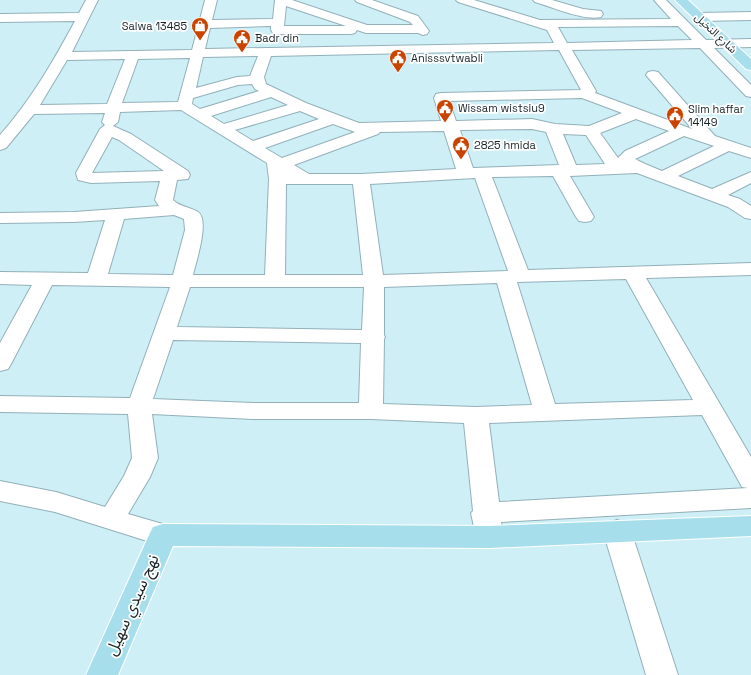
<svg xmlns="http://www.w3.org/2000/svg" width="751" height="675" viewBox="0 0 751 675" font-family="'Space Grotesk','Noto Sans Arabic',sans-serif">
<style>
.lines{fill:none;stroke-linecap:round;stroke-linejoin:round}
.minor-casing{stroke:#92b0b8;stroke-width:2}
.major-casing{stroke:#fff;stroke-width:2}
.minor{fill:#fff;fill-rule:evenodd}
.major{fill:#a7deeb;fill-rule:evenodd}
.labels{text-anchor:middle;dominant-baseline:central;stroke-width:3.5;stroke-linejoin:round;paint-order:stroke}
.far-poi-label{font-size:11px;fill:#172326;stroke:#fff;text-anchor:start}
.far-street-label{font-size:11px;fill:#172326;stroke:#fff}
.near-street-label{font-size:16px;fill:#172326;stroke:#fff}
</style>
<rect width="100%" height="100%" fill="#cfeff7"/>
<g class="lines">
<defs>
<g id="minor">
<path d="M86 0H98L72 52 192 50 205 0H217L212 20 273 19 275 0H292L367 25H413L410 22 357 2 355 0H372L418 16 429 31 427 34 423 35 418 33H366L357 30 355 33 351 34H277L273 33 271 30V26L210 28 205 49 554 43 547 30 458 2 456 0H474L540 20 671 19 654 0H666L706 40 751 39V47L714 48 751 85V97L746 96 700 48 572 50 596 91 595 93 692 129 646 75 648 72 653 71 658 72 715 136 751 148V158L729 151 678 176 712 189 751 172V183L728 195 740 199 751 206V219L745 218 728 207 637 173 570 176 594 217 591 221 585 222 579 221 576 217 553 176 492 177 528 270 751 263V275L646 278 751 457V508L501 522 502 527 498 534 488 537 478 534 474 527 471 513 473 511 464 423 371 419H253L152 414 158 458 150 477 128 514 173 527 177 535 173 543 163 546 55 512 0 501V481L56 492 105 507 124 476 132 458 128 414 0 412V396L130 398 170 287 52 285 11 364 8 369 0 371V343L32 285 0 284V272L88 273 105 220 74 222 0 223V213L74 212 159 206 155 200 160 181 91 183 78 180 76 173 100 129 105 125 102 122 105 113 34 114 6 148 0 150V135C31 100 53 62 75 21L0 22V14L79 13ZM286 6 346 26H284ZM678 26 692 40 567 43 558 27ZM559 50 581 90 441 93 436 94 434 98 441 121 359 123 306 103 266 84 264 77 271 56ZM258 56 250 76 237 77 196 88 203 57ZM190 58 178 102 122 103 138 59ZM125 59 107 104 40 105 67 60ZM252 84 255 89 259 91 200 109 192 104 193 98 238 85ZM271 97 288 105 224 124 211 116ZM582 98 622 113 589 126 555 124 532 119 456 121 449 101ZM181 110 267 163 269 179 265 275H193C196 262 210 220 198 212 190 207 180 207 173 200L177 180 188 179 190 175 188 171 131 134 113 126 118 122 120 112ZM300 111 319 119 253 141 235 130ZM636 119 669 131 625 151 618 158 600 133ZM333 124 355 132 282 158 265 148ZM532 129 546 132 559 165 473 168 460 130ZM444 131 456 169 361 174H309L294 165 378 134 380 132ZM563 134 586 135 605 164 576 165ZM684 136 714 146 662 171 645 164 635 159ZM112 137 119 140 164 171 92 173ZM475 178 508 271 383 275 370 184ZM286 184H353L363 275H285ZM174 215 184 219 185 230 173 275 108 274 124 219ZM626 279 693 400 555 404 517 282ZM497 283 532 405 476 407 383 404 384 339 385 337 384 335V287ZM190 287H364L362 330 177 327ZM173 340 361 343 359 403H253L153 399ZM702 415 742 487 748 488 499 502 489 423Z"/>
<path d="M533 0H552L583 9 601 11 603 14 601 17C584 21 552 7 535 2Z"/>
<path d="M751 12V20L699 21 695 20 693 17 695 14 699 13Z"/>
<path d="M617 520 627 524 631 531 678 675H646L603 531 607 524Z"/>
</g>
<g id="major">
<path d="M675 0H688L751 59V70L746 69Z"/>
<path d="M751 516V536L490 548 173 546 118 675H86L149 535 153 527 163 524 490 526Z"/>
</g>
</defs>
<use href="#minor" class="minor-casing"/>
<use href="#major" class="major-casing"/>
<use href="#minor" class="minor"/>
<use href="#major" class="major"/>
</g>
<defs>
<symbol id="shop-pin" viewBox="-11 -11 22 30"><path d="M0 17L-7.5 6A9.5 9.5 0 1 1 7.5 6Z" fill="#ca4401" stroke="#fff"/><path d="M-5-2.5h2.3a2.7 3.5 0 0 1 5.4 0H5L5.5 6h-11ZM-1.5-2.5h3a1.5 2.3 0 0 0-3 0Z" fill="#fff"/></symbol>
<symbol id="civic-pin" viewBox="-11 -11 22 30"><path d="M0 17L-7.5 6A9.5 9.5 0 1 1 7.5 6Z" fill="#ca4401" stroke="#fff"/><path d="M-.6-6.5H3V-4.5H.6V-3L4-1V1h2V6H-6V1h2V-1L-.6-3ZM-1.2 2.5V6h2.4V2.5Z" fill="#fff"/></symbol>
</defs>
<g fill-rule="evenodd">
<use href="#shop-pin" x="190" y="16" width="20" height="27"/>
<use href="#civic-pin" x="232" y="28" width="20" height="27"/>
<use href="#civic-pin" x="388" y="48" width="20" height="27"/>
<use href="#civic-pin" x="435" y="98" width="20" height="27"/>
<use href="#civic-pin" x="665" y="105" width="20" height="27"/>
<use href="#civic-pin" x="451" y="135" width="20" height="27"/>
</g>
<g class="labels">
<g class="far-poi-label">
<text x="187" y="26" text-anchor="end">Salwa 13485</text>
<text x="255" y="38">Badr din</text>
<text x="411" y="58">Anisssvtwabli</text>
<text x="458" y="108">Wissam wistsiu9</text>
<text x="688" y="109">Slim haffar<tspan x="688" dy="13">14149</tspan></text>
<text x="474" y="145">2825 hmida</text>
</g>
<g class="far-street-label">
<text transform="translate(716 33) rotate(43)">شارع النخيل</text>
</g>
<g class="near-street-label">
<text transform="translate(132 605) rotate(-66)">نهج سيدي سهيل</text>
</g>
</g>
</svg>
